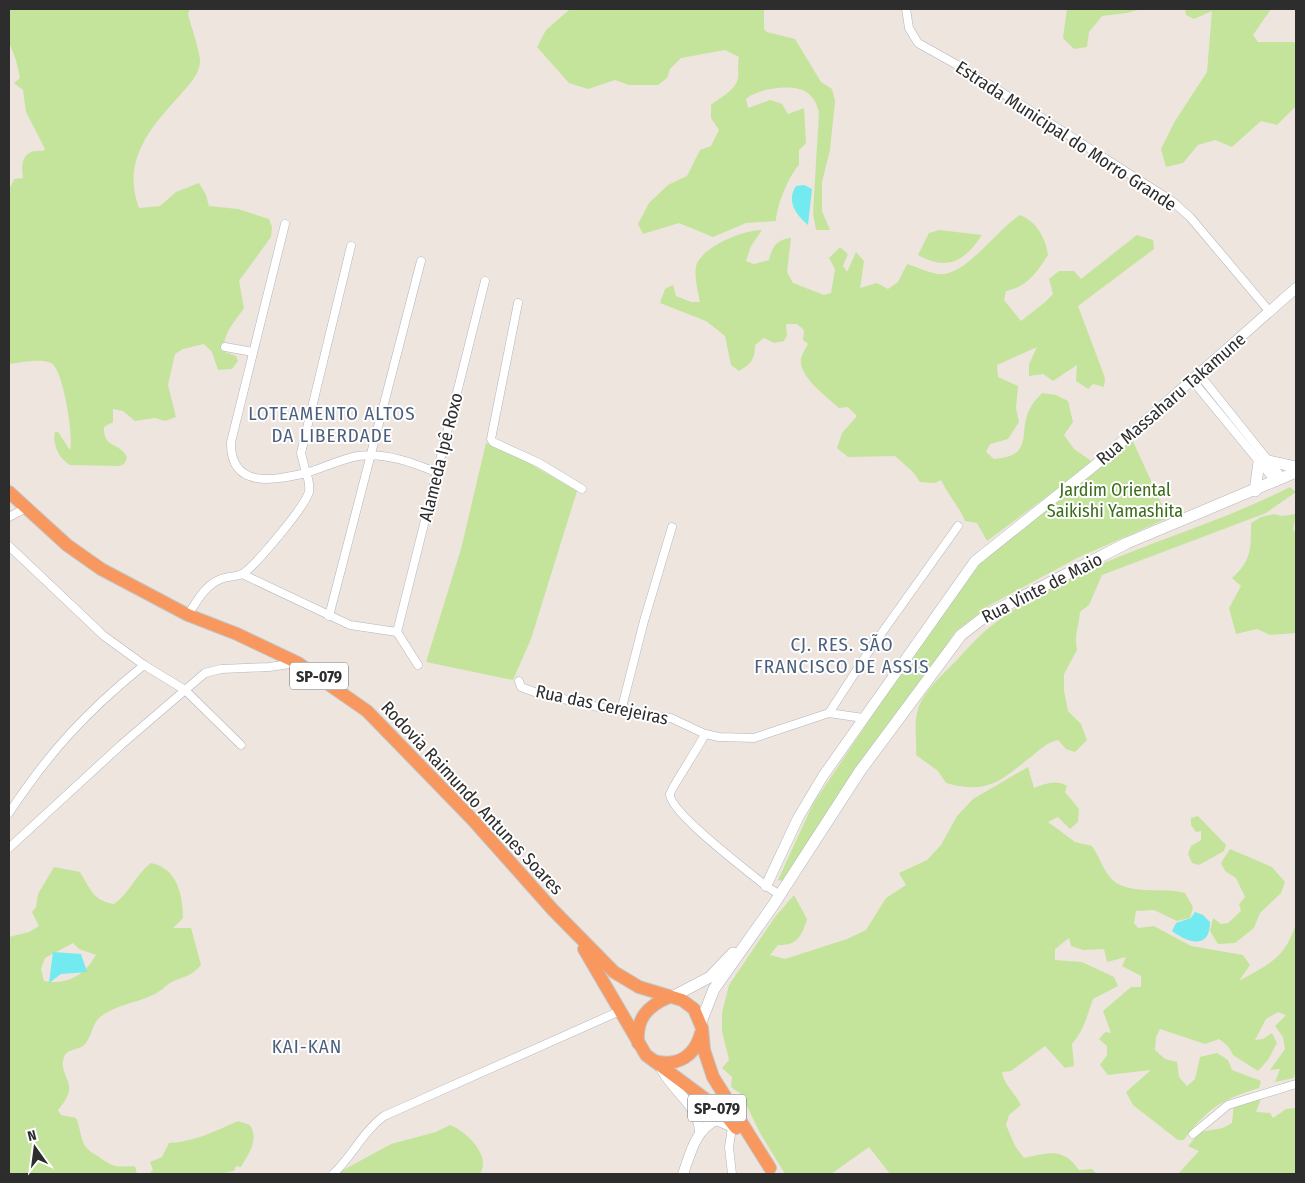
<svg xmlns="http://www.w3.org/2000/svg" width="1305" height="1183" viewBox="0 0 1305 1183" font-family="'Fira Sans Condensed',sans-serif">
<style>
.green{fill:#c4e49c;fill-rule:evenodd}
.water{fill:#73e9f0}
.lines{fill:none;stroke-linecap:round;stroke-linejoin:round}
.minor-casing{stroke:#b0b5bd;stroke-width:9}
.tertiary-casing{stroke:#b0b5bd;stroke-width:11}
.secondary-casing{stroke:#b0b5bd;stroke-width:12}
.trunk-casing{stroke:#c4c4c4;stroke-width:14}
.minor{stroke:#fff;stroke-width:8}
.tertiary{stroke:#fff;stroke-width:10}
.secondary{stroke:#fff;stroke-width:11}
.trunk{stroke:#f8985e;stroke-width:12}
.labels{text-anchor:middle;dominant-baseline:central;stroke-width:4;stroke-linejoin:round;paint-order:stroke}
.shield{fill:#fff;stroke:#6c6c6c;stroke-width:1}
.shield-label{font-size:16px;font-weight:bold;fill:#2d2d2d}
.street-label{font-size:18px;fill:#2d2d2d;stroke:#fff}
.park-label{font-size:18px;fill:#3d6c1b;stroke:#fff}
.neighbourhood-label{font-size:19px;letter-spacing:1px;fill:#4c607e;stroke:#fff}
</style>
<rect width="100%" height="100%" fill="#eee5df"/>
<g class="green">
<path d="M9 9H190L188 13C190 24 201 53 200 62 199 75 189 85 181 94 151 127 121 160 139 208L160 206 176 192 199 183 206 195 209 206 238 209 269 219 272 227 271 237 239 281 244 308C235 322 221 334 225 352L236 356 238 361 232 369 218 370 212 352 204 344 183 349 175 354 168 385 176 417 165 421 155 418 135 421 123 411 113 409V422L104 427C103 449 120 442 127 457L125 463 120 466 70 465C59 459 52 444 55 432H58L70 450C74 437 63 368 51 363 39 358 21 363 9 364V190L14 179 23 178C20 161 24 149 43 151L45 149 26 112 23 90 14 83 20 78 16 60 9 42Z"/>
<path d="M570 9H764V29L767 32 795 39 821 82 832 89 835 101 830 150 822 182V211L830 230H816L813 213 819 112C816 103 814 97 806 92 792 83 757 89 746 99L748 108 770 100 782 104 788 114 804 108 806 143 799 150V165C789 175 776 207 776 221L746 223 713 237 679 223 643 234 638 224 649 203 668 185 687 176 700 150 711 146 719 130 711 118V105C719 98 737 90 738 77 739 71 737 65 739 57L725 50 681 58 670 69 667 78 658 85H629L615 80 588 89 569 83 537 47 546 30Z"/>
<path d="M1067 9H1141L1127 13 1102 16 1089 32 1087 47 1074 49 1063 38Z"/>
<path d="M1185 9H1271L1253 35 1258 42H1294L1296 45V106L1277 125 1261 121 1232 147 1215 140 1198 145 1183 163 1166 167 1161 149 1175 121 1207 72 1212 11 1194 19 1186 15Z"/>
<path d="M1020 215C1036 221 1046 238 1048 255 1037 272 1027 287 1006 291L1004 300 1021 321 1044 303 1053 294 1049 279 1059 271H1074L1081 279 1137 235 1153 240 1154 249 1078 306 1105 378 1104 387 1093 384 1088 389 1076 381 1077 365 1053 381 1043 374 1029 376V364L1037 347 997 365 998 377 1018 386 1016 408 1019 422 1008 439 990 444 986 452 994 459C1038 455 1015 431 1032 405 1034 401 1039 397 1042 393L1056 395 1068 401 1073 422 1064 435 1074 449 1093 462 987 541 977 523 965 521C959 506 948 495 941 480L935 483 920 482 913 472 895 456 848 457 837 448 842 433 857 416 848 407 839 408C827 397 798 376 801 359 802 354 806 348 808 344L803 340 804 330 797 324H786L787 335 784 341 774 343 764 338 755 345C755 359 751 364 739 371L731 365 725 336 706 321 660 303 665 289 673 285 676 296 691 302H700C698 292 693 273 697 263 706 245 744 230 762 230L751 246 746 261 754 264 769 260C772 247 777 239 791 238L787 272 793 283 824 295 831 293 835 269 829 258 840 247 848 254 843 266 847 272 856 252 864 261 860 288 877 283 888 289 898 282 907 264C917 267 927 272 937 274 964 279 998 228 1020 215Z"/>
<path d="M939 230 982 235C964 262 947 271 918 255L929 233Z"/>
<path d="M1131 437 1168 518 1077 558 990 605 956 631 784 881 778 880 813 804 975 562Z"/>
<path d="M486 443 515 455 577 491 531 639 513 680 426 662 461 549Z"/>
<path d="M1290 487 1296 492 1266 513 1102 575 1089 605 1080 612C1079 628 1074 633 1077 650L1064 674V691L1068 711 1081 724 1087 740 1075 752 1066 749 1058 740C1046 743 1042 748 1032 756 1000 781 989 795 946 783L938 771 916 755C917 739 913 721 919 706 926 689 942 675 955 662 968 648 980 634 995 623 1078 559 1197 535 1290 487Z"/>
<path d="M1274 514 1282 516 1296 514 1293 530 1296 532V633L1270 635 1257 629 1236 634 1229 608 1241 586 1232 578C1252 561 1251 546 1251 523L1261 517Z"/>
<path d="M1028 767 1034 788C1045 784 1056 779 1067 786L1065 792 1079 809 1078 822 1070 829 1058 817 1048 822 1075 842 1092 846C1100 857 1104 874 1115 882 1135 895 1163 887 1185 893L1193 907 1190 918 1177 921 1154 910 1136 911 1134 923 1138 928 1154 926 1191 946 1243 955 1250 965 1239 981C1270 963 1285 959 1296 923V1069L1294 1078 1275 1082 1280 1069 1270 1070 1285 1049 1283 1037 1275 1026 1286 1015 1278 1012 1266 1019 1255 1040 1263 1039 1272 1033 1277 1043 1268 1060 1258 1071 1233 1055 1228 1046 1219 1039 1205 1044 1160 1029 1156 1037 1155 1050 1165 1059 1177 1062 1179 1077 1187 1086 1195 1079 1200 1057 1217 1053 1228 1060 1232 1070 1261 1081 1259 1088C1224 1098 1205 1110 1184 1140H1178L1133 1105 1126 1092 1151 1070 1108 1075 1100 1065 1107 1055V1046L1099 1039 1105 1032 1111 1033 1103 1011 1131 987H1141V976L1122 966 1126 957 1107 962 1104 949 1083 950 1071 946 1069 938 1055 949V960L1082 962 1114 977 1118 986 1093 999C1087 1016 1084 1030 1072 1044L1074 1066 1065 1068 1045 1046 1011 1071 1002 1072C1004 1085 1015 1093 1021 1105L1009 1115 1006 1125 1015 1146 1024 1158C1048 1153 1063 1147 1079 1170L1092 1169 1097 1174H890L869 1147 831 1174H785L760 1133 741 1094 731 1087 732 1077 722 1068 729 1060 722 1031V1013L729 985 775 917 794 895 807 919C802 936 797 946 778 945L770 955 785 959 847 939 866 930 886 898 906 885 899 873 927 860 941 845 957 816 973 799Z"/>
<path d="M1198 816 1226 845 1224 851 1199 865 1192 863 1188 854 1191 846 1201 840V831L1196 832 1191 825V818Z"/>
<path d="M1230 849 1272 867 1285 882 1281 893 1260 913 1254 928 1235 943 1218 944 1210 931 1213 918 1221 924 1228 923 1241 911 1239 904 1245 897 1236 878 1225 871 1221 863Z"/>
<path d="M151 863C177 868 183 895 183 918L173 928H191L201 965C189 978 186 975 172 982 165 986 160 992 153 995 136 1003 115 1005 100 1017 92 1024 92 1036 85 1044 79 1051 67 1048 64 1057 57 1078 83 1082 58 1110L61 1115 76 1118C80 1126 80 1136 84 1144 88 1151 93 1153 99 1157 115 1168 115 1167 135 1166L137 1174H9V937L29 932 39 926 32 912 36 907 38 894 54 867 80 872C90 888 93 901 114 904 130 893 135 875 151 863ZM73 943 79 949 96 955C84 976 68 985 44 981L41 969 45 958Z"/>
<path d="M1261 1099 1256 1112 1270 1113 1273 1118 1286 1109 1296 1108V1174H1178L1199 1151 1188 1146 1200 1132 1223 1128 1232 1123 1234 1104Z"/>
<path d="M238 1121 250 1125C259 1140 249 1153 241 1167L236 1166 234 1171 219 1174H149L153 1170 150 1162 162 1157 169 1143C193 1142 216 1131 238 1121Z"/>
<path d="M450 1125C466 1131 492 1156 480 1174H336L391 1144 436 1132Z"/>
</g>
<g class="water">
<path d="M804 185 812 189 808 225C796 215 786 201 796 186Z"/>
<path d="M1195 912 1203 915 1210 922C1210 950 1188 943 1172 931L1176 923 1191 918Z"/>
<path d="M53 952 81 954 87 972 61 974 49 983Z"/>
</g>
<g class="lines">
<defs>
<g id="minor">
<path d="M906 9 909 28 918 43 968 71 1172 201 1190 217 1270 312"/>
<path d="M285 224 231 442C230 490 275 480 306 473L301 453 351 246"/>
<path d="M518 303 491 439 493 442 539 463 582 489"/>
<path d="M225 347 253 352"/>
<path d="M1199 374 1283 479"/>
<path d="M1192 380 1276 482"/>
<path d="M9 517 26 508"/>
<path d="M9 546 104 636 144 665 185 690 241 745"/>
<path d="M242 574 350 625 397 632 418 665"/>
<path d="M188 615C197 601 205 585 221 579 228 576 238 577 244 573 258 562 304 508 309 492 310 485 309 480 306 473 323 468 341 459 358 456 385 452 414 463 438 473"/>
<path d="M329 616 421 261"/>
<path d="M397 632 485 281"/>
<path d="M519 681 521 687 537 693 607 709 671 718 705 734 719 737 754 738 829 713 863 718"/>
<path d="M621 711 644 621 672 527"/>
<path d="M829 713 871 648 958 526"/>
<path d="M705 734C700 745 670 790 670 794 669 812 749 872 766 886L780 895"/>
<path d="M9 813C50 751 86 712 144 665"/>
<path d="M9 848 121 745 205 673 221 669 269 667 297 663"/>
<path d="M1193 1134 1228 1105 1296 1084"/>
<path d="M333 1174C352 1157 363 1131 384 1116L620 1011"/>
<path d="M732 1174 729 1147 732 1127"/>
</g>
<g id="tertiary">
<path d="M766 886 798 818 823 776 975 561 1099 462 1296 288"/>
<path d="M661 1068C672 1091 699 1105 700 1132"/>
<path d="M683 1174C690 1155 695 1130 716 1120L735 1128"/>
</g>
<g id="secondary">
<path d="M1269 461 1296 467"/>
<path d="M1255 491 1259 462"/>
<path d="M672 997 710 977 733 953"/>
<path d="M701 1022 714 989 772 907 860 771 961 635 987 615 1127 543 1296 472"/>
</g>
<g id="trunk">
<path d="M9 492 67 545 101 569 188 615 237 634 298 663 367 711 472 819 553 910 614 972 639 987 682 1000 694 1009 702 1028 704 1050 713 1077 770 1168"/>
<path d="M584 949 646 1055 723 1112 736 1128"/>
<path d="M638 1043C636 1019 647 1006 669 997"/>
<path d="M654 1061C678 1067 695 1056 701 1033"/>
</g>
</defs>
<use href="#minor" class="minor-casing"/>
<use href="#tertiary" class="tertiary-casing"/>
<use href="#secondary" class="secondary-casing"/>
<use href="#trunk" class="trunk-casing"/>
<use href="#minor" class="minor"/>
<use href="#tertiary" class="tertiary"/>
<use href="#secondary" class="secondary"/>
<use href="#trunk" class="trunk"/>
</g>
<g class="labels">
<g class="shield">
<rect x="290" y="662.5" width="58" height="27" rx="4"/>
<rect x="688" y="1094.5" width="58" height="27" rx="4"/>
</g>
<g class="shield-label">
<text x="319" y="676">SP-079</text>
<text x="717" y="1108">SP-079</text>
</g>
<g class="street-label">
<text transform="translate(1066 136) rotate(33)">Estrada Municipal do Morro Grande</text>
<text transform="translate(1171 399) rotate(-41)">Rua Massaharu Takamune</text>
<text transform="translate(441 457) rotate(-76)">Alameda Ipê Roxo</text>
<text transform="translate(1042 588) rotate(-27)">Rua Vinte de Maio</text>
<text transform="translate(602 705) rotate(12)">Rua das Cerejeiras</text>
<text transform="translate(472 798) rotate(47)">Rodovia Raimundo Antunes Soares</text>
</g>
<g class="park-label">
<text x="1115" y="490">Jardim Oriental<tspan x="1115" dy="21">Saikishi Yamashita</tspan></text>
</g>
<g class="neighbourhood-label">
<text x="332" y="413">LOTEAMENTO ALTOS<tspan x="332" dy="22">DA LIBERDADE</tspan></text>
<text x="842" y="644">CJ. RES. SÃO<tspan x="842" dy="22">FRANCISCO DE ASSIS</tspan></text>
<text x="307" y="1046">KAI-KAN</text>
</g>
</g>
<rect width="1305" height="1183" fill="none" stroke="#2d2d2d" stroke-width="20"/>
<g transform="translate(35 1148) rotate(346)" stroke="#ffffff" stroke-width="4" paint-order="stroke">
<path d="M0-4L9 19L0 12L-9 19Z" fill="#2d2d2d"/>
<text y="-8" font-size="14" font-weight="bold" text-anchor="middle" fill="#2d2d2d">N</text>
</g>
</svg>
